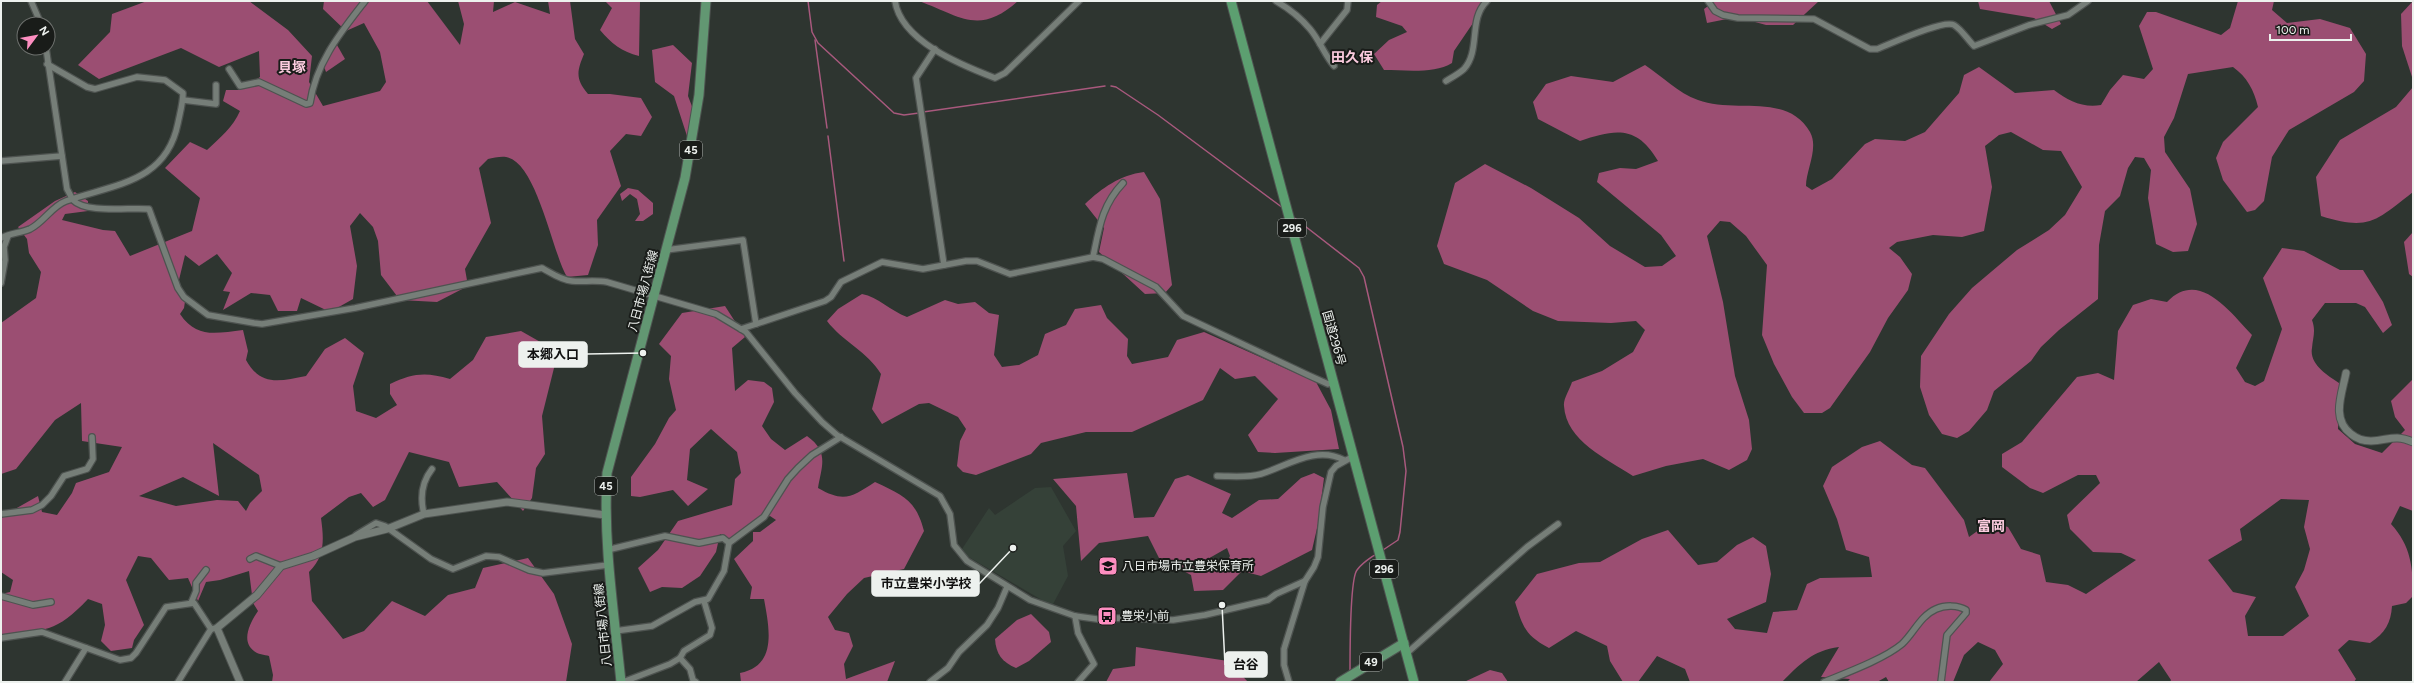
<svg xmlns="http://www.w3.org/2000/svg" width="2414" height="683" viewBox="0 0 2414 683" font-family="Figtree,'Noto Sans JP',sans-serif">
<style>
.built{fill:#354138}
.forest{fill:#9b4e72;fill-rule:evenodd}
.lines{fill:none;stroke-linecap:round;stroke-linejoin:round}
.stream{stroke:#a8597d;stroke-width:1.5}
.minor-casing{stroke:#4e5350;stroke-width:8}
.tertiary-casing{stroke:#4e5350;stroke-width:9}
.primary-casing{stroke:#4e5350;stroke-width:11}
.trunk-casing{stroke:#4e5350;stroke-width:11}
.minor{stroke:#767e78;stroke-width:5.5}
.tertiary{stroke:#767e78;stroke-width:7}
.primary{stroke:#629772;stroke-width:9}
.trunk{stroke:#5c9f70;stroke-width:9}
.labels{text-anchor:middle;dominant-baseline:central;stroke-width:4;stroke-linejoin:round;paint-order:stroke}
.shield{fill:#191c19;stroke:#adb1ae;stroke-width:1}
.shield-label{font-size:11px;font-weight:bold;fill:#edf1ee}
.street-label{font-size:12px;fill:#edf1ee;stroke:#191c19}
.poi-label{font-size:12px;fill:#edf1ee;stroke:#191c19;text-anchor:start}
.quarter-label{font-size:14px;font-weight:bold;fill:#fcccdf;stroke:#191c19}
.leader{fill:none;stroke:#edf1ee;stroke-width:1.5}
.callout-dot{fill:#edf1ee;stroke:#191c19;stroke-width:1.5}
.callout{fill:#edf1ee;stroke:#edf1ee;stroke-width:1.5}
.callout-label{font-size:13px;text-anchor:middle;font-weight:bold;fill:#111}
</style>
<rect width="100%" height="100%" fill="#2e3530"/>
<path class="built" d="M1051 487 1076 531 1063 546 1068 576 1052 606 967 556 962 549 989 508 995 515 1035 488Z"/>
<g class="forest">
<path d="M147 1H249L288 30 312 56 309 82 323 106 380 91 386 82 380 52 364 23 346 31 323 9 324 1H427L460 45 464 24 458 1H494L493 12 515 2 550 14 548 1H570L575 39 584 54C577 71 575 79 588 94H610L641 98 652 117 641 136 626 134 610 151 621 186 597 220 598 245 588 275 567 277C552 252 537 162 506 157 501 156 493 158 488 159L479 168 491 223 465 269 468 286 437 302 400 300 381 275 378 241 373 227 360 213 350 226 357 266 353 299 330 312 301 298 297 311H278L270 295 251 293 223 310 230 292 223 291 232 273 217 254 199 266 185 255 178 284 186 295 184 308 180 314C197 339 216 333 243 330L248 351 246 360C261 387 280 381 306 376L325 349 345 338 364 353 353 386 356 411 376 418 397 405 390 394V384C413 373 426 372 450 379L473 360 486 337 521 331 558 352 542 416 545 454 536 468 532 498 523 511 497 482 459 487 449 462 409 452 385 500 373 507 361 493 349 497 321 518C324 540 325 556 309 572L312 601 343 639 364 631 392 601 425 616 448 595 475 588 483 568 528 558 554 594 572 644 566 682H272L273 675 269 656C265 655 257 654 254 651 240 641 251 621 258 611L253 603 249 571 220 580 206 582 198 601 188 578 169 580 151 558 138 556 126 580 144 625 134 640 132 648 111 651 101 641 105 625 102 604 88 599C56 633 45 630 1 635V594L10 592 13 580 1 572V517L38 496 42 512 57 515 72 493 76 483 109 472 122 447 82 441 81 403 55 420 16 469 1 474V323L36 298 41 272 29 253 27 239 18 227 55 201 75 192 88 201V211L65 214 62 220 103 230 115 231 130 256 192 231 200 198 165 168 190 142 207 150C220 138 233 127 240 111L223 101 226 90H239L260 77 259 51 219 67 181 48 99 79 78 65 110 32 112 14ZM213 443 259 475 262 491 250 503 246 511 238 501 217 500 176 506 139 496 183 477 219 496Z"/>
<path d="M605 1H640L639 56C622 52 611 43 600 30L612 8Z"/>
<path d="M919 1H1018C979 36 960 16 919 1Z"/>
<path d="M1382 1H1488L1454 51 1452 63C1434 74 1405 70 1384 70L1374 54 1389 40 1407 32 1402 26 1376 17 1377 5Z"/>
<path d="M1715 1H1819L1793 25H1766L1737 17 1707 23 1704 9Z"/>
<path d="M1978 1H2049L2061 24 2052 29 2034 18 1980 9Z"/>
<path d="M2238 1H2274L2272 10 2287 23 2320 19 2350 28 2366 54 2364 81 2354 92 2289 130 2272 157 2264 201 2255 210 2247 212 2223 180 2216 158 2223 142 2258 107C2254 90 2247 77 2233 67L2188 74 2174 118 2164 137 2165 152 2190 189 2197 224 2188 251 2173 252 2156 244 2148 198 2151 170 2144 158 2135 157 2128 168 2120 196 2105 211 2099 245 2098 299 2059 330 2041 347 2031 361 1994 391 1987 410 1969 431 1957 438 1942 434 1929 415 1920 387 1921 356 1949 314 1972 288 2017 250 2049 230 2065 215 2082 187 2061 151 2043 150 2011 132 1999 135 1985 146 1992 187 1984 231 1962 237 1933 235 1897 242 1889 248 1900 257 1912 274 1908 290 1888 318 1870 352 1830 408 1822 413H1804L1792 397 1774 364 1762 335 1767 265 1746 236 1730 222 1720 221 1707 236 1723 302 1735 376 1749 420 1752 449 1747 460 1729 470 1703 459 1666 466 1633 476C1607 459 1566 441 1564 406 1563 399 1570 389 1572 382L1602 371 1633 352 1645 330 1636 321 1611 323 1558 321 1533 311 1487 280 1444 264 1437 246 1455 183 1485 164 1531 188 1579 218 1610 246 1645 267 1662 266 1676 256 1661 235 1597 182 1599 173 1620 168 1636 169 1658 161C1637 125 1615 129 1580 141L1538 119 1533 102 1546 84 1571 76 1613 82 1645 65C1662 76 1678 93 1698 100 1734 114 1787 92 1810 132 1819 148 1806 170 1806 186L1812 190 1832 179 1865 144 1875 139 1905 141 1925 132 1959 93 1964 75 1979 67 2015 93 2054 90C2068 101 2083 108 2101 105L2110 90 2123 75 2144 79 2153 69 2139 26 2147 12H2156L2221 35 2230 28Z"/>
<path d="M2413 1V80L2402 46 2401 14Z"/>
<path d="M337 45 345 59 326 72 321 59Z"/>
<path d="M673 45 692 63 688 96 693 109 687 136 674 96 655 82 652 50Z"/>
<path d="M2413 87V192C2376 221 2369 231 2321 216L2316 177 2340 140 2396 107Z"/>
<path d="M1144 172 1160 199 1172 285 1165 293 1145 294 1099 252 1104 228 1085 204C1102 188 1120 175 1144 172Z"/>
<path d="M628 188 638 190 653 203V214L643 221H635L640 214 637 199 630 194 622 201 620 194Z"/>
<path d="M2413 232V277L2409 274 2404 242Z"/>
<path d="M2282 248 2304 251 2340 270H2363L2383 302 2392 325 2383 333 2365 307 2356 303H2325L2312 320C2316 331 2313 337 2312 348 2309 364 2327 375 2339 383L2338 429 2355 444 2382 453 2405 430 2395 417 2391 401 2413 379V511L2400 506 2391 524C2411 546 2413 567 2413 596L2406 603 2392 606C2391 623 2385 633 2370 643L2349 640 2338 650 2356 679 2354 682H2170L2171 680 2159 662 2136 682H1989L2003 664 1995 650 1978 642 1964 655 1953 682H1889L1886 677 1877 682H1847L1850 679 1821 677 1839 647C1812 651 1801 663 1782 682H1690L1685 669 1657 656 1638 682H1623L1610 661 1607 646 1576 631 1549 648C1525 635 1523 627 1515 602L1537 574 1579 563 1600 562 1642 539 1668 530 1698 565 1717 562 1737 545 1753 537 1766 546 1771 574 1766 602 1727 619 1735 629 1767 633 1773 612 1797 610 1807 584 1820 578 1872 577 1869 557 1846 550 1837 519 1823 486 1832 467 1862 447 1880 441 1912 465 1925 468 1964 520 1969 537 1990 522 2008 527 2021 549 2040 555 2046 582 2068 585 2086 594 2136 560 2121 553 2093 552 2070 529 2067 515 2100 483 2096 475H2078L2043 493 2030 488 2002 467V454L2022 442 2077 377 2098 373 2114 380 2118 331 2133 305 2151 299 2167 302C2199 269 2229 311 2252 335L2236 368 2245 382 2255 386 2264 381 2282 329 2263 278ZM2281 499 2309 500 2304 527 2310 549 2304 570 2295 587 2309 616 2283 636H2248L2245 616 2256 597 2233 592 2208 560 2242 540 2240 529Z"/>
<path d="M862 294C878 297 891 311 907 317L945 300 958 304 975 302 989 313 999 315 994 355 1002 367 1019 365 1038 355 1045 334 1066 325 1075 309 1101 305 1107 318 1128 339 1127 356 1132 364 1168 357 1177 340 1204 332 1316 382 1331 410 1339 449 1275 453 1258 452 1248 435 1278 399 1255 376 1235 379 1220 368 1203 400 1132 432H1086L1041 443 1031 454 976 475 963 472 957 466 960 441 966 429 958 417 929 403 919 404 882 424 872 409 881 374C868 352 842 341 827 321L838 309Z"/>
<path d="M725 306 745 337 732 348 735 391 748 380 764 382 772 388 774 402 762 426 771 439 785 450 807 436C829 452 822 465 818 488 844 503 852 497 875 482 903 495 916 500 924 531L904 569 864 578 847 594 828 617 835 630 849 633 853 646 844 664 846 679 895 661 887 682H741L740 673C778 666 769 627 764 599H750L752 587 734 559 753 541V532H760L776 520 770 516 755 522 730 539 720 534 716 552 700 576 682 588 662 587 650 592 638 568 658 550 678 521 732 505 735 479 741 473 737 452 711 429 690 449 687 480 708 489 688 506 673 490 640 497 631 496V477L655 444 669 418 676 410 669 379 671 356 659 344 682 313Z"/>
<path d="M1127 473 1134 518 1154 517 1175 479 1188 475 1231 494 1222 513 1232 518 1259 500 1278 499 1301 478 1314 473 1324 478 1318 524 1312 550 1261 576 1242 571 1223 590 1194 591 1191 575 1159 558 1148 536 1099 543 1081 561 1076 506 1053 479ZM1227 548 1230 556 1223 569 1205 568 1206 560Z"/>
<path d="M1031 614 1049 632 1051 642 1029 661 1016 668C1002 662 996 654 995 639L1017 620Z"/>
<path d="M1136 647 1228 661 1248 682H1106L1113 669 1135 666Z"/>
<path d="M1490 670 1502 673 1508 682H1464Z"/>
</g>
<g class="lines">
<g class="stream">
<path d="M808 1 812 32 818 43 894 113 904 115 919 113"/>
<path d="M815 40 827 128"/>
<path d="M1111 86 1116 87 1158 115 1283 208"/>
<path d="M923 112 1105 86"/>
<path d="M828 136 844 261"/>
<path d="M1292 216 1359 268 1364 277 1403 447 1406 471 1400 532 1398 540 1383 550"/>
<path d="M1350 672C1350 657 1350 579 1357 570 1362 563 1369 559 1376 554"/>
</g>
<defs>
<g id="minor">
<path d="M31 1 41 24"/>
<path d="M895 1C901 41 961 65 995 78L1005 73 1079 1"/>
<path d="M1276 1C1288 8 1301 18 1310 29 1320 41 1324 54 1334 66"/>
<path d="M1708 1 1715 11 1723 15 1738 18 1814 19 1870 49H1877C1890 44 1944 19 1954 25 1961 29 1968 40 1974 46L2029 25 2068 15 2088 1"/>
<path d="M1320 44 1347 10 1348 1"/>
<path d="M46 48 67 189C69 192 71 197 73 200 86 214 131 207 149 209L178 288 184 297 208 315 254 323 262 324 355 308 542 268C551 273 561 280 572 281 583 282 595 280 607 282L716 314 746 332 795 393 822 422 837 435 940 496 950 514 954 545 967 561 1030 600 1075 616 1104 620 1117 618 1173 620 1205 615 1268 600 1276 594 1305 581"/>
<path d="M935 49 916 78 944 265"/>
<path d="M229 69 240 86 259 82 306 104 310 103C316 62 341 32 365 1"/>
<path d="M1446 81C1451 78 1460 73 1464 69 1481 50 1468 19 1487 1"/>
<path d="M183 100 216 104V85"/>
<path d="M1 161 62 156"/>
<path d="M1 238C10 233 21 233 30 229 44 222 52 206 66 201 114 184 166 183 178 123 180 113 183 103 183 93L165 80 137 77 95 89 87 87 47 64"/>
<path d="M666 250 743 240 756 324"/>
<path d="M1093 257C1099 228 1102 205 1123 183"/>
<path d="M1 283 5 260 4 247 8 236"/>
<path d="M741 329 825 301 831 297 841 282 882 262 923 269 966 261H977L1010 274 1093 257 1103 259 1156 287 1183 316 1308 375 1328 384 1334 382"/>
<path d="M1217 476C1232 476 1247 478 1261 474 1287 466 1316 445 1344 460"/>
<path d="M1 514 32 510 42 505 51 496 64 476 87 469 93 459 92 437"/>
<path d="M424 514C420 498 421 483 432 469"/>
<path d="M356 535 376 523 385 526 431 559 453 569 486 556 499 557 529 570 543 573 608 565"/>
<path d="M607 550 665 536 699 543 723 538 729 543"/>
<path d="M250 559 256 556 281 566"/>
<path d="M1 596 33 605 51 602"/>
<path d="M191 603 196 591V583L206 570"/>
<path d="M1075 616 1078 633 1094 664 1078 682"/>
<path d="M615 631 652 626 695 602 708 599 724 571 729 543 764 517 788 479 798 468 812 455 841 437"/>
<path d="M1 638 42 632 120 660 131 658 136 653 166 607 194 603 211 629 217 628"/>
<path d="M1407 653 1527 547 1558 524"/>
<path d="M680 658 690 669 693 680 696 682"/>
<path d="M65 682 86 648"/>
<path d="M178 682 211 629"/>
<path d="M623 682 670 664 680 658 684 651 710 635 712 628 704 601"/>
<path d="M930 682 948 668 959 652 987 625 998 608 1007 587"/>
<path d="M1289 682 1284 665V649L1305 581 1314 567 1318 557 1323 507 1331 472 1336 466 1354 456"/>
<path d="M1824 682C1846 673 1884 659 1902 644 1914 633 1920 616 1936 609 1945 605 1958 605 1966 610V613L1947 635 1941 682"/>
</g>
<g id="tertiary">
<path d="M2346 373C2342 394 2331 419 2351 434 2357 439 2362 441 2371 441 2389 440 2395 434 2413 442"/>
<path d="M240 682 217 628 257 595 281 566 313 556 355 537 387 529 424 514 507 502 605 515"/>
</g>
<g id="primary">
<path d="M621 682C614 612 603 543 607 473L685 178 699 95 706 1"/>
<path d="M1340 682 1404 643"/>
</g>
<path id="trunk" d="M1231 1 1414 682"/>
</defs>
<use href="#minor" class="minor-casing"/>
<use href="#tertiary" class="tertiary-casing"/>
<use href="#primary" class="primary-casing"/>
<use href="#trunk" class="trunk-casing"/>
<use href="#minor" class="minor"/>
<use href="#tertiary" class="tertiary"/>
<use href="#primary" class="primary"/>
<use href="#trunk" class="trunk"/>
</g>
<defs>
<symbol id="school-square" viewBox="-11 -11 22 22"><rect x="-9" y="-9" width="18" height="18" rx="4" fill="#fd8ec0" stroke="#191c19"/><path d="M0-5L7-2L0 1L-7-2ZM-4 1L0 2.5L4 1V4Q0 6-4 4Z" fill="#111"/></symbol>
<symbol id="bus-square" viewBox="-11 -11 22 22"><rect x="-9" y="-9" width="18" height="18" rx="4" fill="#fd8ec0" stroke="#191c19"/><path d="M-5-6H5V4H4V6H2V4H-2V6H-4V4H-5ZM-3.5-4V0h7V-4ZM-3.5 1.2v1.5H-2V1.2ZM2 1.2v1.5H3.5V1.2Z" fill="#111"/></symbol>
</defs>
<g fill-rule="evenodd">
<use href="#school-square" x="1097" y="555" width="22" height="22"/>
<use href="#bus-square" x="1096" y="605" width="22" height="22"/>
</g>
<g class="labels">
<g class="shield">
<rect x="680" y="141" width="22" height="18" rx="3"/>
<rect x="1278" y="219" width="28" height="18" rx="3"/>
<rect x="595" y="477" width="22" height="18" rx="3"/>
<rect x="1370" y="560" width="28" height="18" rx="3"/>
<rect x="1360" y="653" width="22" height="18" rx="3"/>
</g>
<g class="shield-label">
<text x="691" y="150">45</text>
<text x="1292" y="228">296</text>
<text x="606" y="486">45</text>
<text x="1384" y="569">296</text>
<text x="1371" y="662">49</text>
</g>
<g class="street-label">
<text transform="translate(643 291) rotate(-75)">八日市場八街線</text>
<text transform="translate(1334 338) rotate(74)">国道296号</text>
<text transform="translate(603 625) rotate(-96)">八日市場八街線</text>
</g>
<g class="poi-label">
<text x="1122" y="566">八日市場市立豊栄保育所</text>
<text x="1121" y="616">豊栄小前</text>
</g>
<g class="quarter-label">
<text x="1352" y="57">田久保</text>
<text x="292" y="67">貝塚</text>
<text x="1991" y="526">富岡</text>
</g>
</g>
<path class="leader" d="M643 353L587 354M1013 548L979 584M1222 605L1225 665"/>
<g class="callout-dot">
<circle cx="643" cy="353" r="4"/>
<circle cx="1013" cy="548" r="4"/>
<circle cx="1222" cy="605" r="4"/>
</g>
<g class="callout">
<rect x="519" y="342" width="68" height="25" rx="4"/>
<rect x="872" y="571" width="107" height="25" rx="4"/>
<rect x="1225" y="652" width="42" height="25" rx="4"/>
</g>
<g class="callout-label">
<text x="553" y="359">本郷入口</text>
<text x="926" y="588">市立豊栄小学校</text>
<text x="1246" y="669">台谷</text>
</g>
<rect width="2414" height="683" fill="none" stroke="#edf1ee" stroke-width="4"/>
<g transform="translate(36 36) rotate(58)"><circle r="19" fill="#191c19" stroke="#6e716e"/>
<path d="M0-3L7 15L0 10L-7 15Z" fill="#fd8ec0"/>
<text y="-6" font-size="11" font-weight="bold" text-anchor="middle" fill="#edf1ee">N</text>
</g>
<path d="M2270 34v6h81v-6" fill="none" stroke="#edf1ee" stroke-width="2"/>
<text x="2276" y="34" font-size="12" fill="#edf1ee" stroke="#191c19" stroke-width="3" paint-order="stroke">100 m</text>
</svg>
